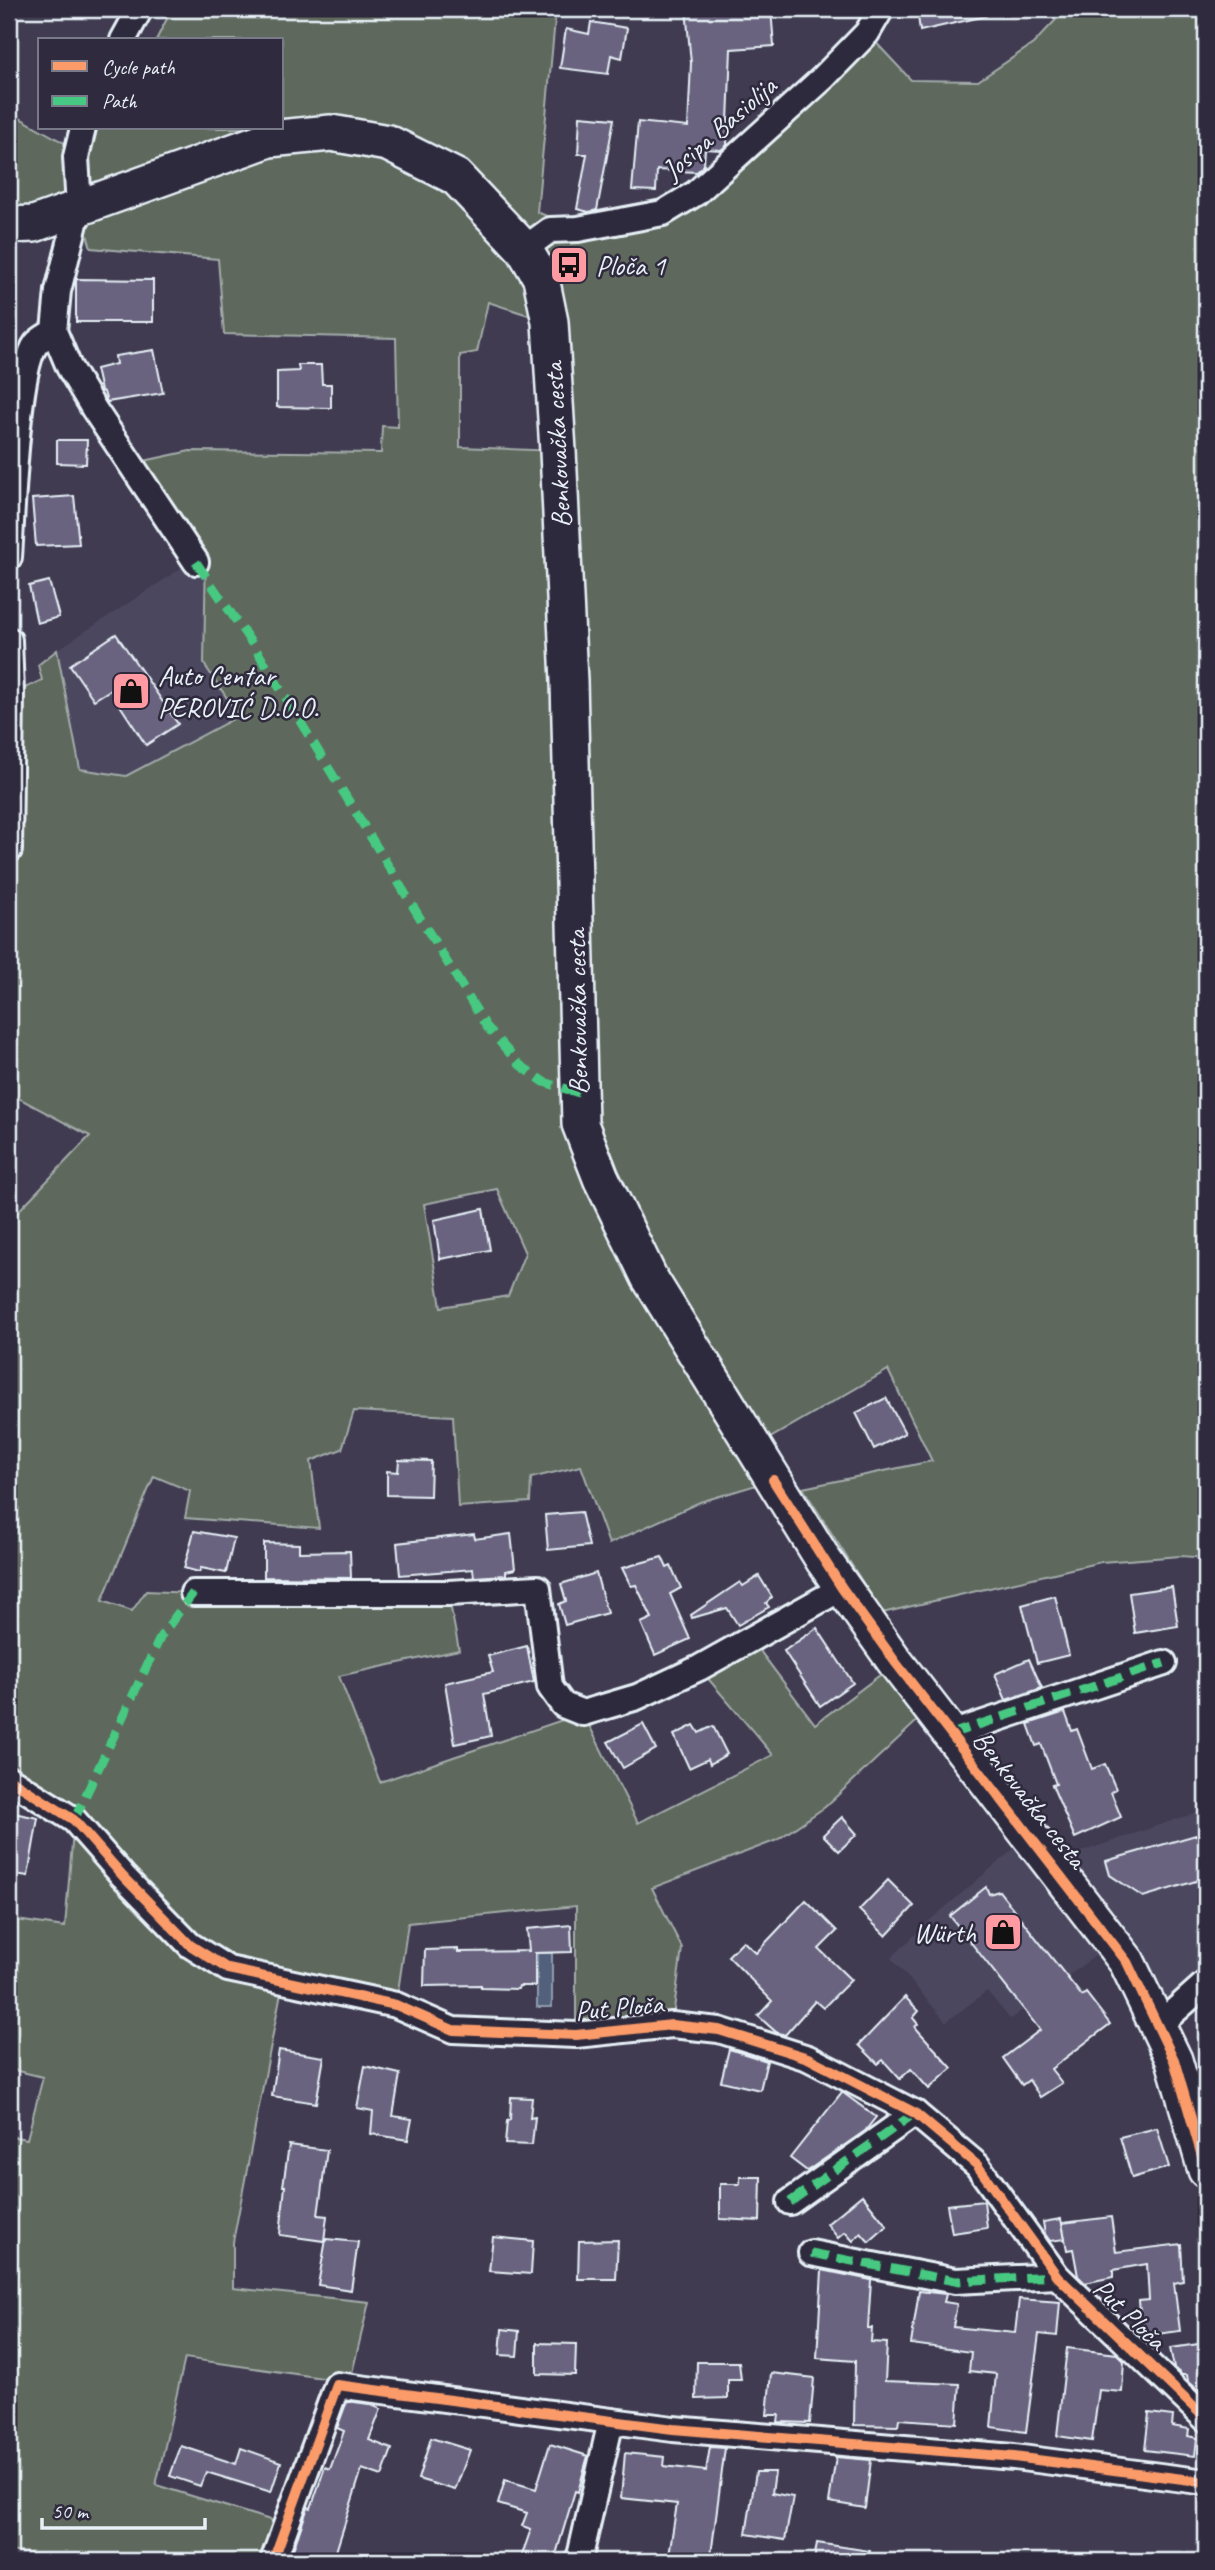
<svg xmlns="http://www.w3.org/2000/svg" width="1215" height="2570" viewBox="0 0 1215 2570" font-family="Caveat,sans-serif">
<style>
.built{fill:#4c475f}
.green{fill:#5e675b;stroke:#a3acaa;stroke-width:2;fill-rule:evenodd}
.water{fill:#53617c;stroke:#8f9bae;stroke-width:2}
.building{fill:#69647f;stroke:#e8f1f8;stroke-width:2}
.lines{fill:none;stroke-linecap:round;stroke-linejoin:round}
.street-casing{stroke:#e8f1f8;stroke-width:30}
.secondary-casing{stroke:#e8f1f8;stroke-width:40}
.street{stroke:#2f2a3d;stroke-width:24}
.secondary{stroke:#2f2a3d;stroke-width:35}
.quiet{stroke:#46c982;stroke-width:9;stroke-dasharray:18 9;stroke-linecap:butt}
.cycleway-casing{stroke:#2f2a3d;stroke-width:15}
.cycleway{stroke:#fa9b69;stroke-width:10}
.labels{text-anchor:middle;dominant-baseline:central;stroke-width:5;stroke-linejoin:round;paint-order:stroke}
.street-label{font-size:28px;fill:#e8f1f8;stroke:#2f2a3d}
.poi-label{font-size:28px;fill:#e8f1f8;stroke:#2f2a3d;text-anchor:start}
</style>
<rect width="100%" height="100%" fill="#403b51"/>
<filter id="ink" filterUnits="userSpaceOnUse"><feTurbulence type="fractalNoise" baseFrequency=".0143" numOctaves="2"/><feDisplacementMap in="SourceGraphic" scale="14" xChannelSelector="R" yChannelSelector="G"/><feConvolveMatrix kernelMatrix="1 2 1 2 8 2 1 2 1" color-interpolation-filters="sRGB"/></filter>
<g filter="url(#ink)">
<g class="built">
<path d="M206 552 204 664 239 715 126 776 80 770 57 650Z"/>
<path d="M1206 1809V1983L1159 2025 1103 1950 1010 2019 987 1991 946 2022 891 1958 929 1921 1030 1835 1052 1862Z"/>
</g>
<path class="green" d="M172 9H556L537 212 578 229 663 213 867 33 911 80 978 81 1033 44 1066 9H1206V1558L1181 1556 1101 1562 882 1613 803 1488 932 1461 888 1370 753 1448 773 1480 700 1502 609 1544 581 1466 531 1478 530 1502 458 1507 453 1416 354 1411 342 1449 311 1461 319 1528 185 1518 190 1491 154 1476 102 1601 132 1611 146 1591 193 1593H448L459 1650 339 1676 380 1782 583 1713 638 1823 773 1755 699 1668 751 1639 815 1724 896 1663 931 1708 825 1807 777 1840 652 1888 682 1948 672 2025 576 2035V1906L408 1923 396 2005 283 1982 233 2242V2288L369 2302 350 2382 185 2358 156 2485 280 2523 265 2561H91L9 2551V2136L27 2139 43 2077 9 2069V1919L65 1927 74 1820 9 1779V1221L90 1136 9 1093V850L21 690 42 680 38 665 57 650 80 769 126 776 239 716 204 664 206 551 144 461 190 451 381 453 382 426 398 427 396 338 224 334 218 259 91 248 79 207 9 225V112L77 150 83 128H282V40H156ZM488 302 550 322 558 451 460 447V355L477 352ZM497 1189 525 1253 508 1296 441 1307 424 1204Z"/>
<rect class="water" x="537" y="1953" width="15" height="54"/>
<g class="building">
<path d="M686 9H712V12L771 9 774 46 731 49 727 145 721 150 705 149 704 165 697 172 657 170 656 191 632 190 638 122 688 127 691 63Z"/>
<path d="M917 9H985L986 16 920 31Z"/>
<path d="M591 22 627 28 622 58 611 55 608 74 560 68 566 29 589 34Z"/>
<path d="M580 116 614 119 597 210 589 212 577 209 587 154H578Z"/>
<path d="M76 279 153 280V322H76Z"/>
<path d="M154 350 163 393 107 402 104 392 101 391 96 369 116 364 115 356Z"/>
<path d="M298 365H321L322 384H331V408L277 407V372L299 371Z"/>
<path d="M57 440H87L86 464 57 463Z"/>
<path d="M74 496 79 544 36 546 32 499Z"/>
<path d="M49 581 59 617 37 623 29 586Z"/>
<path d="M116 634 178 724 146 745 110 690 94 700 70 665Z"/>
<path d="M483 1209 490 1250 440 1259 434 1220Z"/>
<path d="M886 1398 905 1433 874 1449 856 1413Z"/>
<path d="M399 1460 431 1461 430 1496 387 1495V1471L398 1472Z"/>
<path d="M581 1512 589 1546 548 1550 545 1515Z"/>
<path d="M194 1531 234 1538 226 1573 201 1568 199 1572 184 1568Z"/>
<path d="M474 1534 475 1539 511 1534 515 1569 506 1571V1575L474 1577 473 1569 400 1575 397 1543Z"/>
<path d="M264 1543 299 1544V1552L350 1551 351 1578 264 1577Z"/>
<path d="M662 1557 667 1568 671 1566 681 1588 670 1594 690 1639 655 1655 641 1623 652 1618 636 1585 631 1586 622 1568Z"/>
<path d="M596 1573 607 1613 565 1625 559 1604 566 1601 561 1584Z"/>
<path d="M759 1576 772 1597 766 1603 769 1607 738 1625 727 1608 692 1618 691 1615 740 1582 743 1586Z"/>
<path d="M1172 1587 1178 1626 1135 1633 1129 1593Z"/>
<path d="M1055 1596 1069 1655 1037 1663 1022 1605Z"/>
<path d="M817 1628 853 1683 820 1706 784 1651Z"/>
<path d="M527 1646 534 1682 484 1694 491 1736 455 1744 445 1683 493 1672 488 1656Z"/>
<path d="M1029 1659 1042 1688 1006 1700 995 1674Z"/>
<path d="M1065 1712 1072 1731 1077 1729 1092 1769 1105 1764 1116 1789 1111 1792 1121 1817 1075 1838 1052 1785 1056 1784 1041 1744 1036 1746 1028 1724Z"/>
<path d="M643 1724 656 1749 623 1768 608 1742Z"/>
<path d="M694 1725 699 1733 713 1726 727 1754 710 1764 708 1759 689 1768 674 1735Z"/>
<path d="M9 1812 38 1818 28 1876 9 1873Z"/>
<path d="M842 1817 857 1834 839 1851 823 1835Z"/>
<path d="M1206 1832V1878L1143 1897 1110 1875 1106 1861Z"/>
<path d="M888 1880 914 1906 886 1936 859 1910Z"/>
<path d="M986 1887 989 1894 999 1891 1082 1996 1086 1993 1110 2024 1051 2069 1062 2083 1040 2097 1029 2080 1022 2085 1003 2058 1040 2030 950 1916Z"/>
<path d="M806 1900 837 1931 819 1949 851 1980 823 2008 815 2001 785 2035 776 2032 758 2016 772 2001 728 1956 743 1941 756 1953Z"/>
<path d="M571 1925 572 1952 535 1953V1986H519L518 1989 481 1988V1985L424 1986 425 1950 458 1949V1952L529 1951 527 1929Z"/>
<path d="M905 1997 919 2011 913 2018 918 2024 915 2027 952 2068 929 2089 911 2069 900 2079 883 2060 878 2064 859 2045Z"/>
<path d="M729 2049 767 2061 760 2090 721 2081Z"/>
<path d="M279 2050 324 2057 316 2103 272 2096Z"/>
<path d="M365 2066 400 2074 393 2116 412 2119 408 2140 371 2134 373 2111 357 2108Z"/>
<path d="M842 2092 876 2117 865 2131 807 2171 790 2158Z"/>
<path d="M511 2097 532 2098 530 2118 535 2117 532 2145 505 2144 507 2121 510 2120Z"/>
<path d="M1157 2128 1169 2167 1132 2178 1120 2137Z"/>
<path d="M289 2145 327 2150 318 2215 327 2216 324 2241 280 2235 285 2186H283Z"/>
<path d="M740 2177H761L760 2221 720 2219V2184H740Z"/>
<path d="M862 2195 887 2226 869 2242 861 2233 853 2241 845 2232 838 2238 827 2224Z"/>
<path d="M984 2201 987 2228 952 2233 947 2205Z"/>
<path d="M1111 2217 1116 2252 1181 2244 1183 2281 1174 2283 1180 2331 1142 2336 1139 2301 1149 2300 1147 2264 1113 2270V2277L1085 2283 1078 2276 1073 2249 1067 2250 1062 2223Z"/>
<path d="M1061 2219 1065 2239 1050 2241 1045 2234 1043 2222Z"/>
<path d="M493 2237 533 2241 531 2274 489 2271Z"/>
<path d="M326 2239 358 2242 351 2290 318 2285Z"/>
<path d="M618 2240 616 2279H578L579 2241Z"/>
<path d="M822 2270 871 2280 868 2328H872L871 2342 887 2343 885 2381 960 2384 957 2423 899 2419 898 2426 854 2425 855 2361 817 2358Z"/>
<path d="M919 2291 946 2294 944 2302 957 2304 953 2327 1015 2333 1019 2299 1060 2302 1057 2336 1039 2334 1026 2432 991 2427 996 2374 969 2371 971 2352 911 2344Z"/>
<path d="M502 2329 519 2331 517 2356 500 2355Z"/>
<path d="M537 2343 576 2344 575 2375 537 2374Z"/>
<path d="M1206 2343V2389L1198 2390 1188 2381 1187 2375H1182L1174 2368 1170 2348Z"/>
<path d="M1067 2348 1117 2354 1124 2361 1122 2392 1099 2390 1092 2441 1057 2436Z"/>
<path d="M697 2362H739L741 2380H728V2398L696 2399Z"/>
<path d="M771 2373 814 2378 810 2423 778 2422 779 2415H767Z"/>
<path d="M347 2401 369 2404 381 2409 369 2440 392 2449 382 2476 362 2469 333 2561H289L308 2507 311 2508 325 2467 330 2469 344 2431 337 2428Z"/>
<path d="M1149 2413 1173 2416 1172 2426 1189 2429 1188 2436 1197 2438 1195 2456 1145 2450Z"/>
<path d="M431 2438 470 2450 455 2490 418 2479Z"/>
<path d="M550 2444 588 2456 584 2470 578 2492 575 2491 554 2561H520L531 2529 522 2526 527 2513 498 2504 505 2480 536 2489Z"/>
<path d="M181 2446 236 2464 241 2448 281 2462 271 2492 206 2472 200 2486 170 2476Z"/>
<path d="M710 2447 725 2448 711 2555 704 2554 703 2561H668L677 2504 621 2498 625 2453 665 2457 664 2466 706 2471Z"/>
<path d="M836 2457 871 2460 865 2508 829 2502Z"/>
<path d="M756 2472H775L772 2493 793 2497 785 2540 746 2534Z"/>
<path d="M817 2543 870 2551 869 2561H814Z"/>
</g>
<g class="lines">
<defs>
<g id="street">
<path d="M123 40 140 9"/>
<path d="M83 128 76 157 79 207 58 291 54 331 69 367 94 409 196 562"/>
<path d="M524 249 550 230 578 229 663 213 696 193 823 78 867 33 881 9"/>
<path d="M9 557C12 517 16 370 36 344 40 339 49 335 54 331"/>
<path d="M9 640 11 693 9 850"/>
<path d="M193 1593H448L538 1588 550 1687 563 1705 583 1713 637 1697 699 1668 842 1588"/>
<path d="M951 1734 1164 1663"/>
<path d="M9 1779 74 1820 123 1876 190 1945 228 1969 396 2005 453 2030 576 2035 672 2025 719 2030 808 2058 915 2113 977 2165 1057 2276 1206 2419"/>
<path d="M1159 2025 1206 1983"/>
<path d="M790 2202 915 2113"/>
<path d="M811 2253 955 2281 1057 2276"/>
<path d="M273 2561 337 2385 673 2429 1014 2457 1206 2482"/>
<path d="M579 2561 611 2421"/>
</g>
<path id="secondary" d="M9 225 34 224 269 139 331 133 388 143 456 177 524 249 541 278 550 322 558 451 569 681 580 1124 601 1178 649 1277 824 1561 896 1663 1127 1962 1174 2060 1206 2170"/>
</defs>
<use href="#street" class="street-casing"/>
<use href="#secondary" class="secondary-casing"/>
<use href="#street" class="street"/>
<use href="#secondary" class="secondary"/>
<g class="quiet">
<path d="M196 562 259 654 486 1026 520 1065 544 1082 579 1093"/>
<path d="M951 1734 1164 1663"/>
<path d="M74 1820 161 1636 193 1593"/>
<path d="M790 2202 915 2113"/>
<path d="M811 2253 955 2281 1057 2276"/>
</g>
<defs>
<g id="cycleway">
<path d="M773 1480 842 1588 896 1663 1127 1962 1174 2060 1206 2170"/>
<path d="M9 1779 74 1820 123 1876 190 1945 228 1969 396 2005 453 2030 576 2035 672 2025 719 2030 808 2058 915 2113 977 2165 1057 2276 1206 2419"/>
<path d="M273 2561 337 2385 673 2429 1014 2457 1206 2482"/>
</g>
</defs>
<use href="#cycleway" class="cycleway-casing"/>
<use href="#cycleway" class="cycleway"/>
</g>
</g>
<defs>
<symbol id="bus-square" viewBox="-11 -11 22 22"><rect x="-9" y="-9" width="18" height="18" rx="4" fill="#ff9aa2" stroke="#2f2a3d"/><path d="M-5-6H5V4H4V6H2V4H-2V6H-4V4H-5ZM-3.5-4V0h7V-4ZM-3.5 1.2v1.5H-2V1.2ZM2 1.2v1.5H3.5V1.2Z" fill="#111"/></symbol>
<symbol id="shop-square" viewBox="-11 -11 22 22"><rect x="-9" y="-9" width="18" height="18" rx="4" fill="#ff9aa2" stroke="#2f2a3d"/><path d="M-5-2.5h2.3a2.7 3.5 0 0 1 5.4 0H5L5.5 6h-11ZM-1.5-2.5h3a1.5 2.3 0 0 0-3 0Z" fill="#111"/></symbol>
</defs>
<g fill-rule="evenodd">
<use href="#bus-square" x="547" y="243" width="44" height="44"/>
<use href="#shop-square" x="109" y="669" width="44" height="44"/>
<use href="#shop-square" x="981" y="1910" width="44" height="44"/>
</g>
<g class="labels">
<g class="street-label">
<text transform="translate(719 128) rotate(-41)">Josipa Basiolija</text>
<text transform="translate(557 445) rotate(-93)">Benkovačka cesta</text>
<text transform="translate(577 1012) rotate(-91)">Benkovačka cesta</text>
<text transform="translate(1030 1799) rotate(52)">Benkovačka cesta</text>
<text transform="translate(619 2007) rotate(-5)">Put Ploča</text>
<text transform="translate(1130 2314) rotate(44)">Put Ploča</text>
</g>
<g class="poi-label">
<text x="596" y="265">Ploča 1</text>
<text x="158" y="675">Auto Centar<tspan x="158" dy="32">PEROVIĆ D.O.O.</tspan></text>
<text x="976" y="1932" text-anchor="end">Würth</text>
</g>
</g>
<rect width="1215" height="2570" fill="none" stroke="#2f2a3d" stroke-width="35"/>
<rect x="18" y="18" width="1180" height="2535" fill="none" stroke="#e8f1f8" stroke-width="2.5" filter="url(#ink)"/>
<rect x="38" y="38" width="245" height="91" fill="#2f2a3d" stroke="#797a88" stroke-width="2"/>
<rect x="52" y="61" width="35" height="10" fill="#fa9b69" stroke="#797a88" stroke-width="2"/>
<text x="102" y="74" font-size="21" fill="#e8f1f8">Cycle path</text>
<rect x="52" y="96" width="35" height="10" fill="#46c982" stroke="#797a88" stroke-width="2"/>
<text x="102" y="108" font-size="21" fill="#e8f1f8">Path</text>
<path d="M42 2518v10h163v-10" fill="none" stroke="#e8f1f8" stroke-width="3.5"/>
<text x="52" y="2518" font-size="21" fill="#e8f1f8" stroke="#2f2a3d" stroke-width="5" paint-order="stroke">50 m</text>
</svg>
